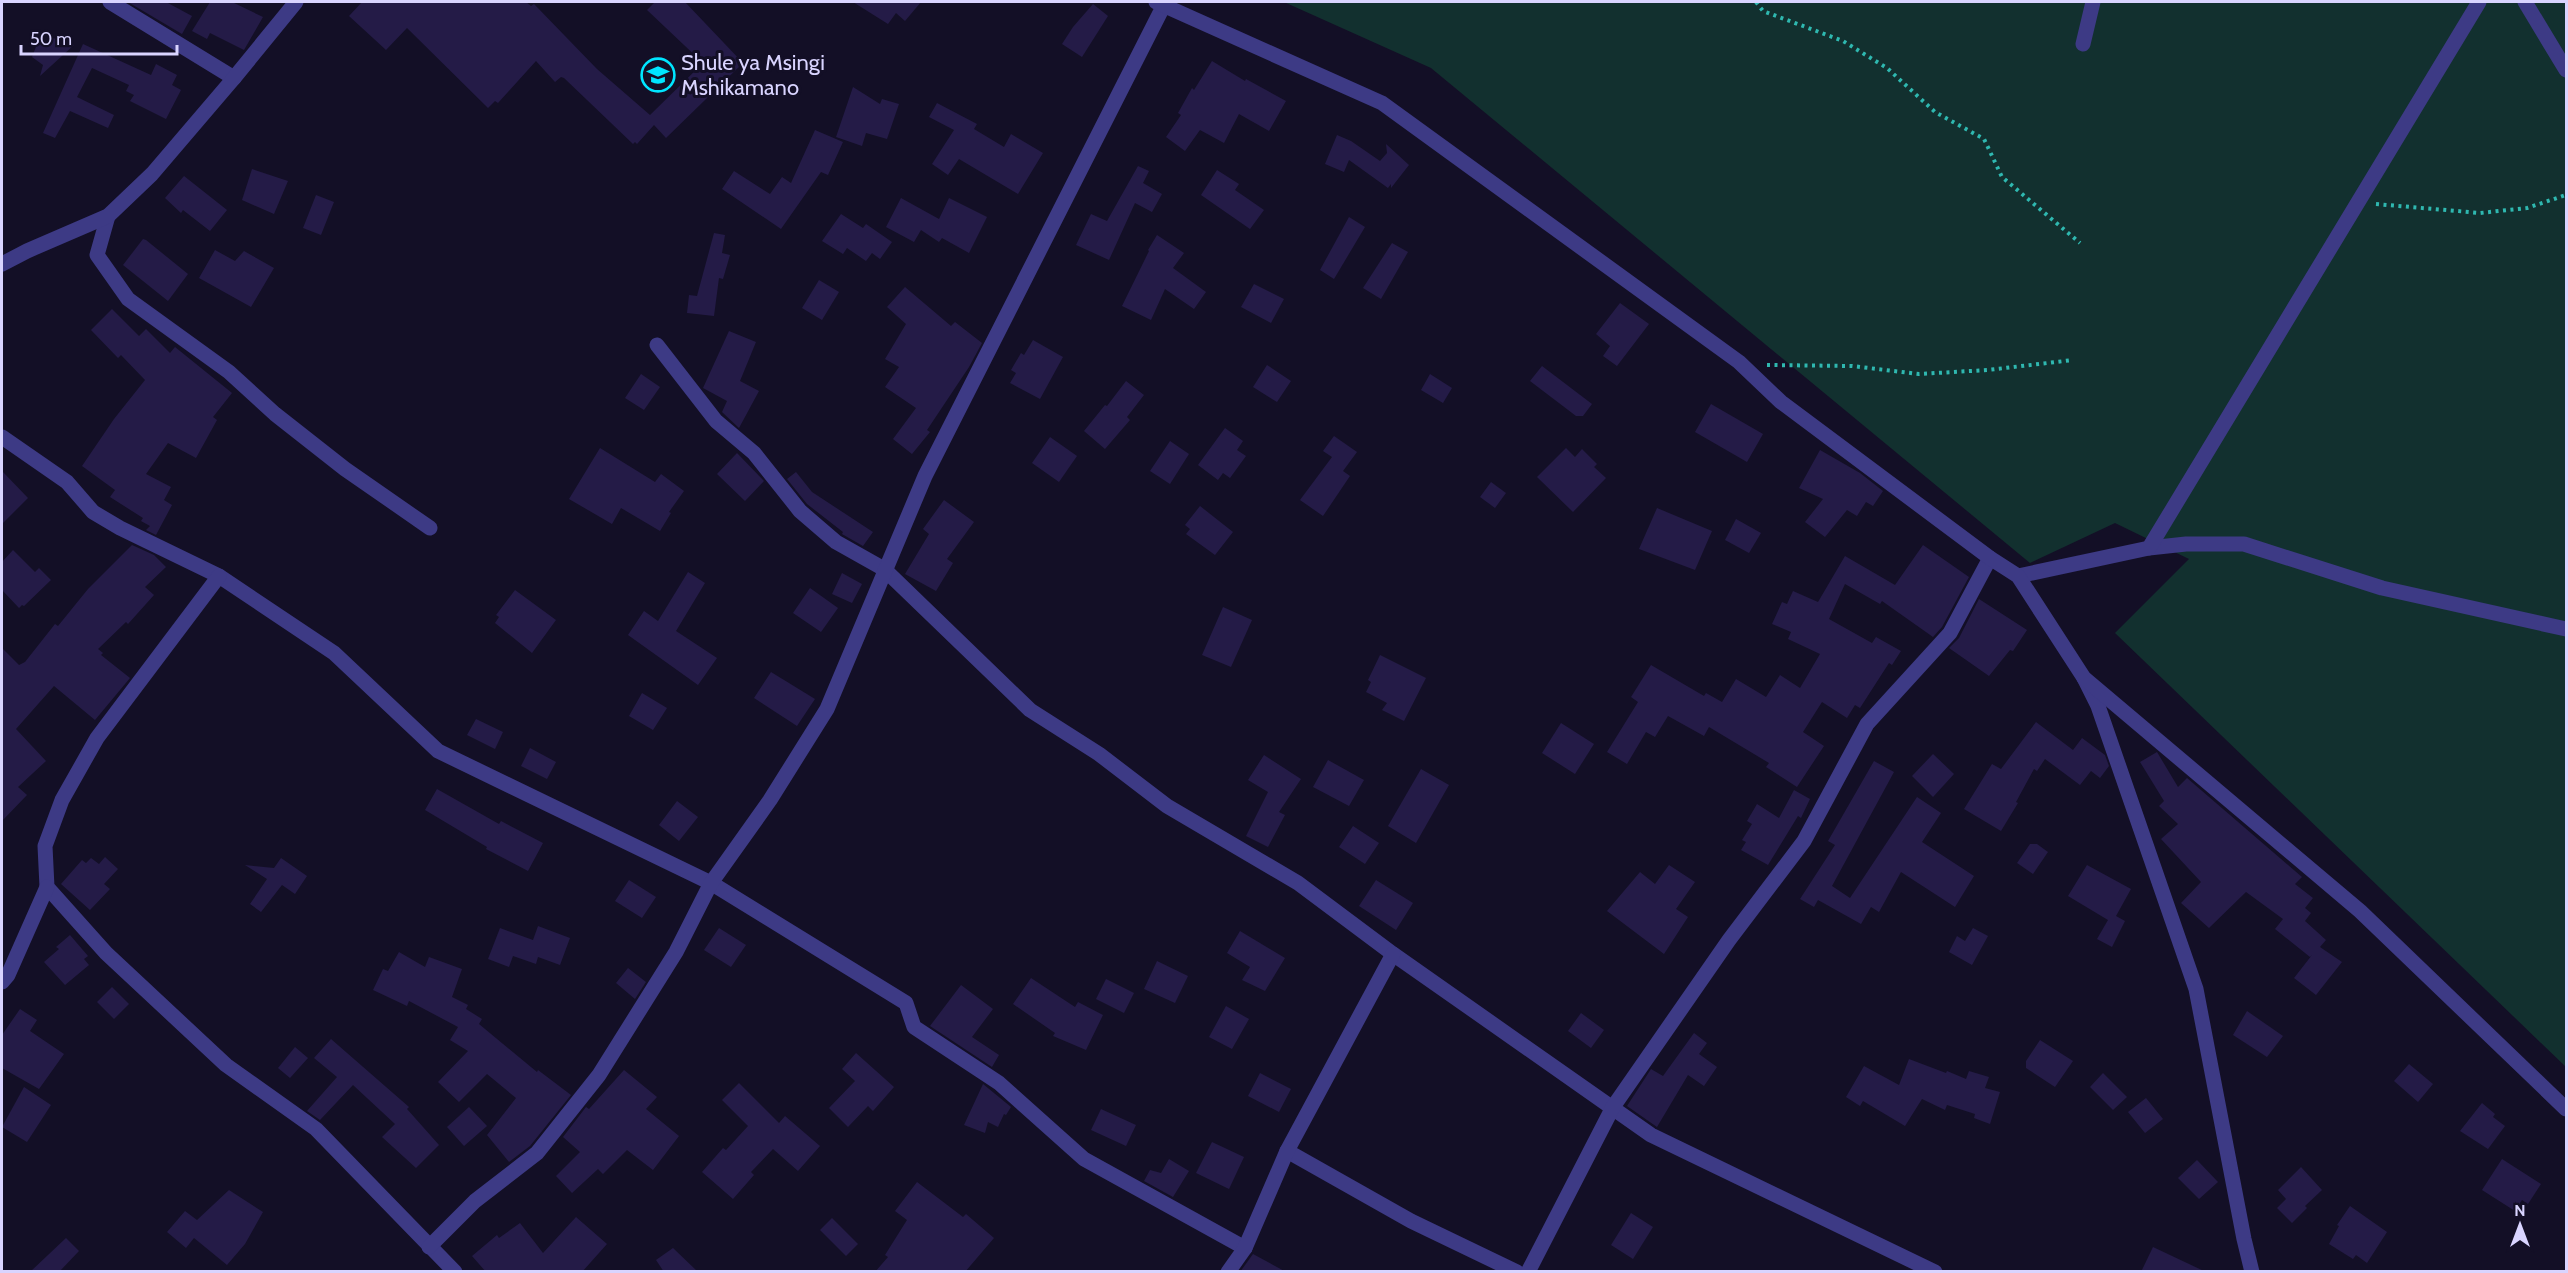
<svg xmlns="http://www.w3.org/2000/svg" width="2568" height="1273" viewBox="0 0 2568 1273" font-family="Cabin,sans-serif">
<style>
.green{fill:#12302f}
.building{fill:#241b47}
.lines{fill:none;stroke-linecap:round;stroke-linejoin:round}
.path{stroke:#2fb8b0;stroke-width:4;stroke-dasharray:3 4.5;stroke-linecap:butt}
.minor{stroke:#3d3a85;stroke-width:15}
.tertiary{stroke:#3d3a85;stroke-width:15}
.labels{text-anchor:middle;dominant-baseline:central;stroke-width:6;stroke-linejoin:round;paint-order:stroke}
.poi-label{font-size:22px;fill:#d9d4ff;stroke:#130f26;text-anchor:start}
</style>
<rect width="100%" height="100%" fill="#130f26"/>
<path class="green" d="M1284 2H2566V1067L2115 633 2189 559 2115 523 2030 563 1431 68Z"/>
<g class="building">
<path d="M128 2H166L192 16 182 34Z"/>
<path d="M210 2H232L263 17 244 50 210 33 207 39 192 31Z"/>
<path d="M362 2H526L531 6 534 4 597 69 650 115 703 63 647 10 655 2H685L743 63 666 138 654 125 637 144 635 142 633 144 564 78 561 77 555 82 536 61 498 103 495 101 488 108 407 28 386 50 349 16Z"/>
<path d="M853 2H921L905 21 896 13 888 24Z"/>
<path d="M1093 4 1108 16 1082 57 1062 44 1073 27Z"/>
<path d="M53 38 74 45 40 76 43 65 32 57 39 39 51 43Z"/>
<path d="M83 44 151 75 156 64 177 75 172 85 181 90 166 119 130 101 134 95 126 91 129 85 92 68 77 97 114 115 108 128 70 111 55 138 43 133Z"/>
<path d="M1212 61 1245 81 1246 79 1286 101 1269 131 1239 114 1224 143 1200 130 1185 151 1166 137 1181 115 1178 113 1192 88 1194 90Z"/>
<path d="M853 87 880 104 882 99 899 104 887 139 866 133 862 146 836 137Z"/>
<path d="M937 103 977 124 974 129 1004 147 1011 134 1043 153 1018 194 959 159 948 175 932 164 954 130 929 117Z"/>
<path d="M815 130 843 142 828 175 821 172 781 229 722 189 734 171 770 194 782 177 791 183Z"/>
<path d="M1337 135 1351 141 1380 161 1387 153 1386 144 1409 165 1391 188V184L1388 188 1349 160 1344 172 1325 164Z"/>
<path d="M1138 166 1149 171 1143 183 1162 194 1152 212 1135 203 1109 260 1076 245 1091 214 1107 221Z"/>
<path d="M252 169 288 181 274 214 242 200Z"/>
<path d="M1217 170 1239 184 1235 190 1264 210 1250 229 1201 195Z"/>
<path d="M184 176 227 210 210 231 183 210 181 213 165 198Z"/>
<path d="M316 195 334 202 321 235 303 228Z"/>
<path d="M901 198 939 219 949 198 987 217 969 253 942 238 939 242 921 230 914 242 886 227Z"/>
<path d="M841 214 863 228 866 224 892 242 880 259 872 253 866 261 847 248 843 254 822 241Z"/>
<path d="M1349 217 1365 227 1334 279 1320 270Z"/>
<path d="M714 233 725 235 722 253 730 255 723 279 719 278 714 316 687 313 689 295 697 296Z"/>
<path d="M1157 235 1184 253 1173 268 1206 292 1194 309 1165 289 1151 320 1122 306 1149 251 1148 250Z"/>
<path d="M143 239 146 240 188 274 168 301 123 265Z"/>
<path d="M1392 243 1408 252 1381 299 1363 288Z"/>
<path d="M215 250 235 261 244 251 274 268 251 307 199 278Z"/>
<path d="M819 280 839 292 822 320 802 308Z"/>
<path d="M1254 284 1284 299 1271 323 1241 307Z"/>
<path d="M905 287 951 326 955 322 982 343 969 367 927 430 930 432 912 454 893 439 916 408 885 387 899 367 885 359 906 324 887 307Z"/>
<path d="M1620 303 1649 324 1617 366 1603 356 1610 346 1596 334Z"/>
<path d="M112 309 139 336 146 329 170 353 175 347 232 393 213 417 217 420 196 458 168 443 146 474 171 487 164 500 172 505 156 535 146 530 150 526 141 521 143 518 110 497 115 490 82 466 114 419 145 380 121 355 118 358 91 330Z"/>
<path d="M729 331 756 342 740 381 759 391 739 428 722 412 727 401 703 388Z"/>
<path d="M1033 340 1063 357 1040 399 1010 383 1016 373 1011 370 1021 353 1024 355Z"/>
<path d="M1267 365 1291 381 1277 402 1253 387Z"/>
<path d="M1542 366 1592 404 1583 416H1576L1530 381Z"/>
<path d="M641 374 660 387 644 410 625 398Z"/>
<path d="M1430 374 1452 388 1443 403 1421 390Z"/>
<path d="M1126 381 1144 395 1127 417 1130 420 1105 449 1084 431 1105 405 1107 406Z"/>
<path d="M1711 404 1763 434 1747 462 1695 432Z"/>
<path d="M1225 428 1243 441 1237 450 1246 456 1230 478 1223 473 1218 480 1198 465Z"/>
<path d="M1334 436 1357 452 1343 471 1350 476 1323 516 1300 500 1332 457 1323 451Z"/>
<path d="M1050 437 1077 456 1059 482 1032 463Z"/>
<path d="M1170 441 1189 454 1170 484 1150 471Z"/>
<path d="M600 448 655 482 661 474 684 491 669 512 671 513 660 531 621 508 612 524 569 499Z"/>
<path d="M1566 448 1575 457 1582 449 1597 464 1594 467 1606 478 1573 512 1537 477Z"/>
<path d="M1820 450 1860 473 1883 491 1873 506 1866 502 1857 516 1847 510 1825 537 1805 522 1823 499 1799 488Z"/>
<path d="M737 453 764 481 745 501 717 474Z"/>
<path d="M2 471 28 498 2 524Z"/>
<path d="M796 472 812 492 873 532 863 546 842 534 843 532 807 504 787 479Z"/>
<path d="M1491 482 1506 493 1495 508 1480 497Z"/>
<path d="M944 500 974 522 947 559 953 563 936 591 905 574 929 534 923 529Z"/>
<path d="M1200 506 1233 532 1215 555 1186 534 1190 529 1185 525Z"/>
<path d="M1657 508 1712 531 1695 570 1639 549Z"/>
<path d="M1736 519 1761 533 1749 553 1725 540Z"/>
<path d="M132 545 154 555 166 567 145 587 154 595 128 624 126 622 98 649 103 653 101 655 130 678 95 720 54 686 16 729 46 761 18 787 27 795 2 821V648L19 665 25 662 55 624 58 626 88 589Z"/>
<path d="M1923 545 1969 577 1963 588 1942 627 1933 637 1882 601 1880 604 1845 584 1829 619 1872 643 1876 637 1901 651 1892 665 1889 663 1860 708 1855 705 1847 718 1822 702 1803 732 1824 746 1797 787 1766 767 1769 763 1709 727 1704 736 1668 716 1655 737 1646 732 1627 764 1607 752 1638 702 1631 697 1651 665 1704 696 1706 693 1722 702 1736 679 1766 697 1780 675 1800 688 1820 654 1788 639 1791 632 1772 624 1782 602 1787 604 1793 591 1818 602 1845 556 1895 585Z"/>
<path d="M13 550 35 572 39 568 51 580 24 606 22 605 19 608 2 590V562Z"/>
<path d="M688 572 705 583 676 631 717 658 698 685 628 635 644 611 658 621Z"/>
<path d="M842 573 862 584 852 603 832 594Z"/>
<path d="M810 588 838 608 821 632 793 613Z"/>
<path d="M515 590 556 620 532 653 495 623 499 617 496 615Z"/>
<path d="M1979 599 2027 630 2013 651 2010 650 1989 676 1949 648 1959 638Z"/>
<path d="M1223 607 1252 620 1231 667 1202 655Z"/>
<path d="M1380 655 1426 678 1404 721 1382 710 1387 703 1366 692 1371 682 1368 680Z"/>
<path d="M771 672 815 699 797 726 754 698Z"/>
<path d="M642 693 667 708 653 730 629 716Z"/>
<path d="M476 719 503 732 495 749 467 735Z"/>
<path d="M2036 722 2073 750 2082 738 2105 755 2109 766 2100 778 2091 771 2080 785 2045 759 2037 771 2034 769 2016 802 2018 803 2001 831 1964 809 1992 764 2001 769Z"/>
<path d="M1561 723 1594 744 1575 774 1542 753Z"/>
<path d="M530 748 556 762 547 779 521 766Z"/>
<path d="M2157 752 2178 787 2187 778 2302 877 2295 884 2313 898 2305 908 2311 913 2305 921 2326 940 2320 947 2342 962 2316 995 2294 978 2312 955 2310 957 2275 929 2283 919 2246 892 2209 928 2181 903 2201 882 2161 839 2178 824 2159 806 2164 801 2140 762Z"/>
<path d="M1933 754 1954 774 1933 797 1912 776Z"/>
<path d="M1264 755 1301 779 1279 812 1285 815 1268 847 1246 836 1268 792 1248 780Z"/>
<path d="M1328 760 1364 780 1349 806 1313 787Z"/>
<path d="M1874 761 1894 772 1832 886 1850 898 1917 797 1941 813 1922 842 1974 876 1955 907 1901 872 1879 912 1871 907 1861 924 1818 900 1814 907 1800 899 1835 845 1828 841Z"/>
<path d="M1421 769 1449 785 1416 843 1388 826Z"/>
<path d="M437 789 499 824 501 821 543 843 528 871 486 849 487 847 425 810Z"/>
<path d="M1794 790 1810 799 1801 818 1798 816 1768 865 1741 850 1746 842 1742 840 1752 824 1747 821 1757 804 1779 818Z"/>
<path d="M677 801 698 817 679 841 659 825Z"/>
<path d="M1353 826 1379 843 1365 864 1339 847Z"/>
<path d="M2030 844H2037L2048 852 2033 874 2017 863Z"/>
<path d="M105 857 118 869 104 884 110 889 90 910 61 884 82 860 86 863 91 858 99 864Z"/>
<path d="M281 858 307 876 295 894 282 885 261 912 250 904 267 879 245 865 274 868Z"/>
<path d="M1669 865 1695 882 1676 909 1688 917 1664 954 1607 911 1640 872 1655 884Z"/>
<path d="M2087 865 2131 889 2116 916 2125 921 2112 947 2097 939 2108 920 2068 896Z"/>
<path d="M629 880 656 897 642 918 615 901Z"/>
<path d="M1376 880 1413 903 1396 930 1359 906Z"/>
<path d="M538 926 570 938 560 965 538 957 536 964 513 956 509 967 488 959 500 928 533 940Z"/>
<path d="M719 928 746 945 731 967 704 950Z"/>
<path d="M1973 928 1988 936 1972 965 1949 952 1957 936 1965 941Z"/>
<path d="M1240 931 1285 958 1265 991 1242 980 1250 967 1227 953Z"/>
<path d="M70 935 88 956 84 959 89 965 65 985 44 962 59 949 56 947Z"/>
<path d="M399 952 425 967 429 957 462 969 452 997 468 1005 466 1009 482 1019 479 1024 537 1072 538 1070 571 1095 530 1146 509 1162 487 1135 516 1098 487 1074 459 1102 438 1082 468 1051 450 1040 458 1027 409 1001 407 1006 373 990 383 969 388 971Z"/>
<path d="M1157 961 1188 976 1175 1003 1144 989Z"/>
<path d="M628 968 646 982 635 999 616 983Z"/>
<path d="M1031 978 1075 1007 1078 1002 1103 1015 1086 1050 1053 1036 1055 1033 1013 1004Z"/>
<path d="M1106 979 1134 993 1124 1013 1096 999Z"/>
<path d="M961 985 993 1009 972 1037 999 1055 992 1067 930 1026Z"/>
<path d="M112 987 129 1004 114 1019 97 1002Z"/>
<path d="M1226 1006 1249 1019 1232 1049 1209 1037Z"/>
<path d="M20 1009 37 1020 30 1031 64 1054 39 1089 2 1068V1035Z"/>
<path d="M2247 1011 2283 1036 2267 1057 2233 1035Z"/>
<path d="M1581 1013 1604 1030 1591 1048 1568 1031Z"/>
<path d="M1694 1033 1707 1043 1699 1054 1717 1067 1704 1086 1688 1075 1657 1127 1627 1106 1651 1069 1663 1076Z"/>
<path d="M331 1039 409 1107 407 1109 439 1145 416 1168 382 1137 395 1124 353 1085 320 1120 307 1111 337 1077 314 1058Z"/>
<path d="M2040 1040 2073 1061 2055 1087 2026 1068V1061Z"/>
<path d="M295 1047 308 1058 290 1078 278 1068Z"/>
<path d="M856 1053 894 1087 873 1111 868 1106 848 1127 829 1108 855 1081 842 1069Z"/>
<path d="M1909 1059 1946 1073 1947 1071 1966 1079 1969 1071 1989 1077 1985 1088 2000 1092 1990 1124 1974 1118 1975 1114 1947 1105 1945 1110 1922 1099 1905 1126 1863 1101 1860 1106 1846 1097 1864 1066 1899 1085Z"/>
<path d="M2409 1064 2433 1084 2418 1102 2394 1081Z"/>
<path d="M624 1070 657 1097 646 1109 679 1136 653 1170 627 1150 603 1174 598 1169 572 1193 556 1176 580 1152 563 1137 586 1107 589 1109Z"/>
<path d="M1260 1073 1291 1089 1279 1112 1248 1096Z"/>
<path d="M2103 1073 2127 1097 2113 1110 2090 1087Z"/>
<path d="M739 1083 779 1123 785 1116 820 1146 798 1171 773 1149 751 1172 754 1175 733 1199 702 1172 723 1148 726 1150 748 1126 722 1100Z"/>
<path d="M983 1084 1011 1107 1006 1115 1004 1114 998 1127 988 1122 985 1133 964 1125Z"/>
<path d="M24 1087 51 1105 27 1142 2 1127Z"/>
<path d="M2146 1098 2163 1119 2145 1133 2128 1112Z"/>
<path d="M2482 1103 2495 1114 2493 1117 2505 1126 2488 1149 2460 1131Z"/>
<path d="M469 1107 487 1126 464 1146 447 1127Z"/>
<path d="M1101 1109 1136 1125 1126 1146 1091 1130Z"/>
<path d="M1212 1142 1244 1157 1229 1189 1196 1173Z"/>
<path d="M1169 1159 1189 1171 1173 1197 1144 1181 1150 1170 1161 1173Z"/>
<path d="M2502 1159 2541 1184 2528 1204 2522 1200 2515 1211 2482 1190Z"/>
<path d="M2197 1160 2218 1182 2199 1199 2178 1178Z"/>
<path d="M2301 1167 2322 1190 2305 1206 2307 1208 2292 1223 2277 1208 2286 1199 2278 1190Z"/>
<path d="M917 1182 963 1217 966 1214 994 1238 965 1272H875L888 1257 885 1255 907 1220 895 1211Z"/>
<path d="M229 1190 263 1212 245 1244 227 1265 194 1238 186 1248 167 1232 185 1211 197 1220Z"/>
<path d="M2350 1206 2387 1232 2367 1263 2356 1255 2353 1259 2329 1244 2339 1226 2337 1225Z"/>
<path d="M1631 1213 1653 1227 1633 1259 1611 1245Z"/>
<path d="M576 1217 607 1244 582 1272H486L472 1256 497 1235 499 1238 520 1223 543 1253Z"/>
<path d="M832 1218 858 1244 846 1256 820 1230Z"/>
<path d="M66 1238 79 1251 59 1272H30Z"/>
<path d="M2153 1247 2206 1272H2141Z"/>
<path d="M673 1248 698 1272H664L656 1260Z"/>
<path d="M1253 1254 1286 1272H1240Z"/>
</g>
<g class="lines">
<g class="path">
<path d="M1756 2 1763 11 1843 41 1887 68 1935 112 1984 139 2002 177 2080 243"/>
<path d="M2376 204 2480 213 2527 208 2566 195"/>
<path d="M1767 365 1852 366 1919 374 1988 370 2073 360"/>
</g>
<g class="minor">
<path d="M110 2 234 78"/>
<path d="M2525 2 2566 70"/>
<path d="M2083 44 2093 2"/>
<path d="M108 216 97 255 128 299 229 372 275 414 345 469 430 528"/>
<path d="M2 264 27 251 108 216 152 174 234 78 296 2"/>
<path d="M657 345 716 421 754 453 800 511 836 542 884 569 1030 710 1099 754 1167 806 1298 883 1393 954 1651 1135 1935 1272"/>
<path d="M2 437 67 482 93 512 120 528 219 576 334 653 438 751 711 883 906 1003 914 1027 999 1083 1084 1159 1245 1248"/>
<path d="M2149 548 2186 544H2244L2382 588 2566 629"/>
<path d="M219 576 97 738 62 800 45 846 47 887 106 953 226 1065 316 1129 455 1272"/>
<path d="M2018 576 2149 548 2479 2"/>
<path d="M2084 678 2098 706 2196 989 2244 1239 2252 1272"/>
<path d="M2 982 8 975 47 887"/>
<path d="M1287 1151 1411 1221 1517 1272"/>
<path d="M429 1247 475 1201 537 1153 599 1075 676 952 711 883 770 800 827 709 925 476 1164 5"/>
<path d="M1228 1272 1245 1248 1287 1151 1393 954"/>
<path d="M1528 1272 1613 1107 1729 940 1804 841 1867 724 1950 633 1990 558"/>
</g>
<path class="tertiary" d="M1156 2 1382 103 1739 362 1781 402 1990 558 2018 576 2084 678 2360 911 2566 1109"/>
</g>
<defs>
<symbol id="school-ring" viewBox="-11 -11 22 22"><circle r="9.5" fill="#130f26" stroke="#00e5ff" stroke-width="1.5"/><path d="M0-5L7-2L0 1L-7-2ZM-4 1L0 2.5L4 1V4Q0 6-4 4Z" fill="#00e5ff"/></symbol>
</defs>
<g fill-rule="evenodd">
<use href="#school-ring" x="639" y="56" width="38" height="38"/>
</g>
<g class="labels">
<g class="poi-label">
<text x="681" y="62">Shule ya Msingi<tspan x="681" dy="25">Mshikamano</tspan></text>
</g>
</g>
<rect width="2568" height="1273" fill="none" stroke="#d9d4ff" stroke-width="6"/>
<g transform="translate(2520 1225)" stroke="#130f26" stroke-width="4.5" paint-order="stroke">
<path d="M0-4.5L10 22L0 15L-10 22Z" fill="#d9d4ff"/>
<text y="-9" font-size="16" font-weight="bold" text-anchor="middle" fill="#d9d4ff">N</text>
</g>
<path d="M21 45v9h156v-9" fill="none" stroke="#d9d4ff" stroke-width="3"/>
<text x="30" y="45" font-size="18" fill="#d9d4ff" stroke="#130f26" stroke-width="4.5" paint-order="stroke">50 m</text>
</svg>
